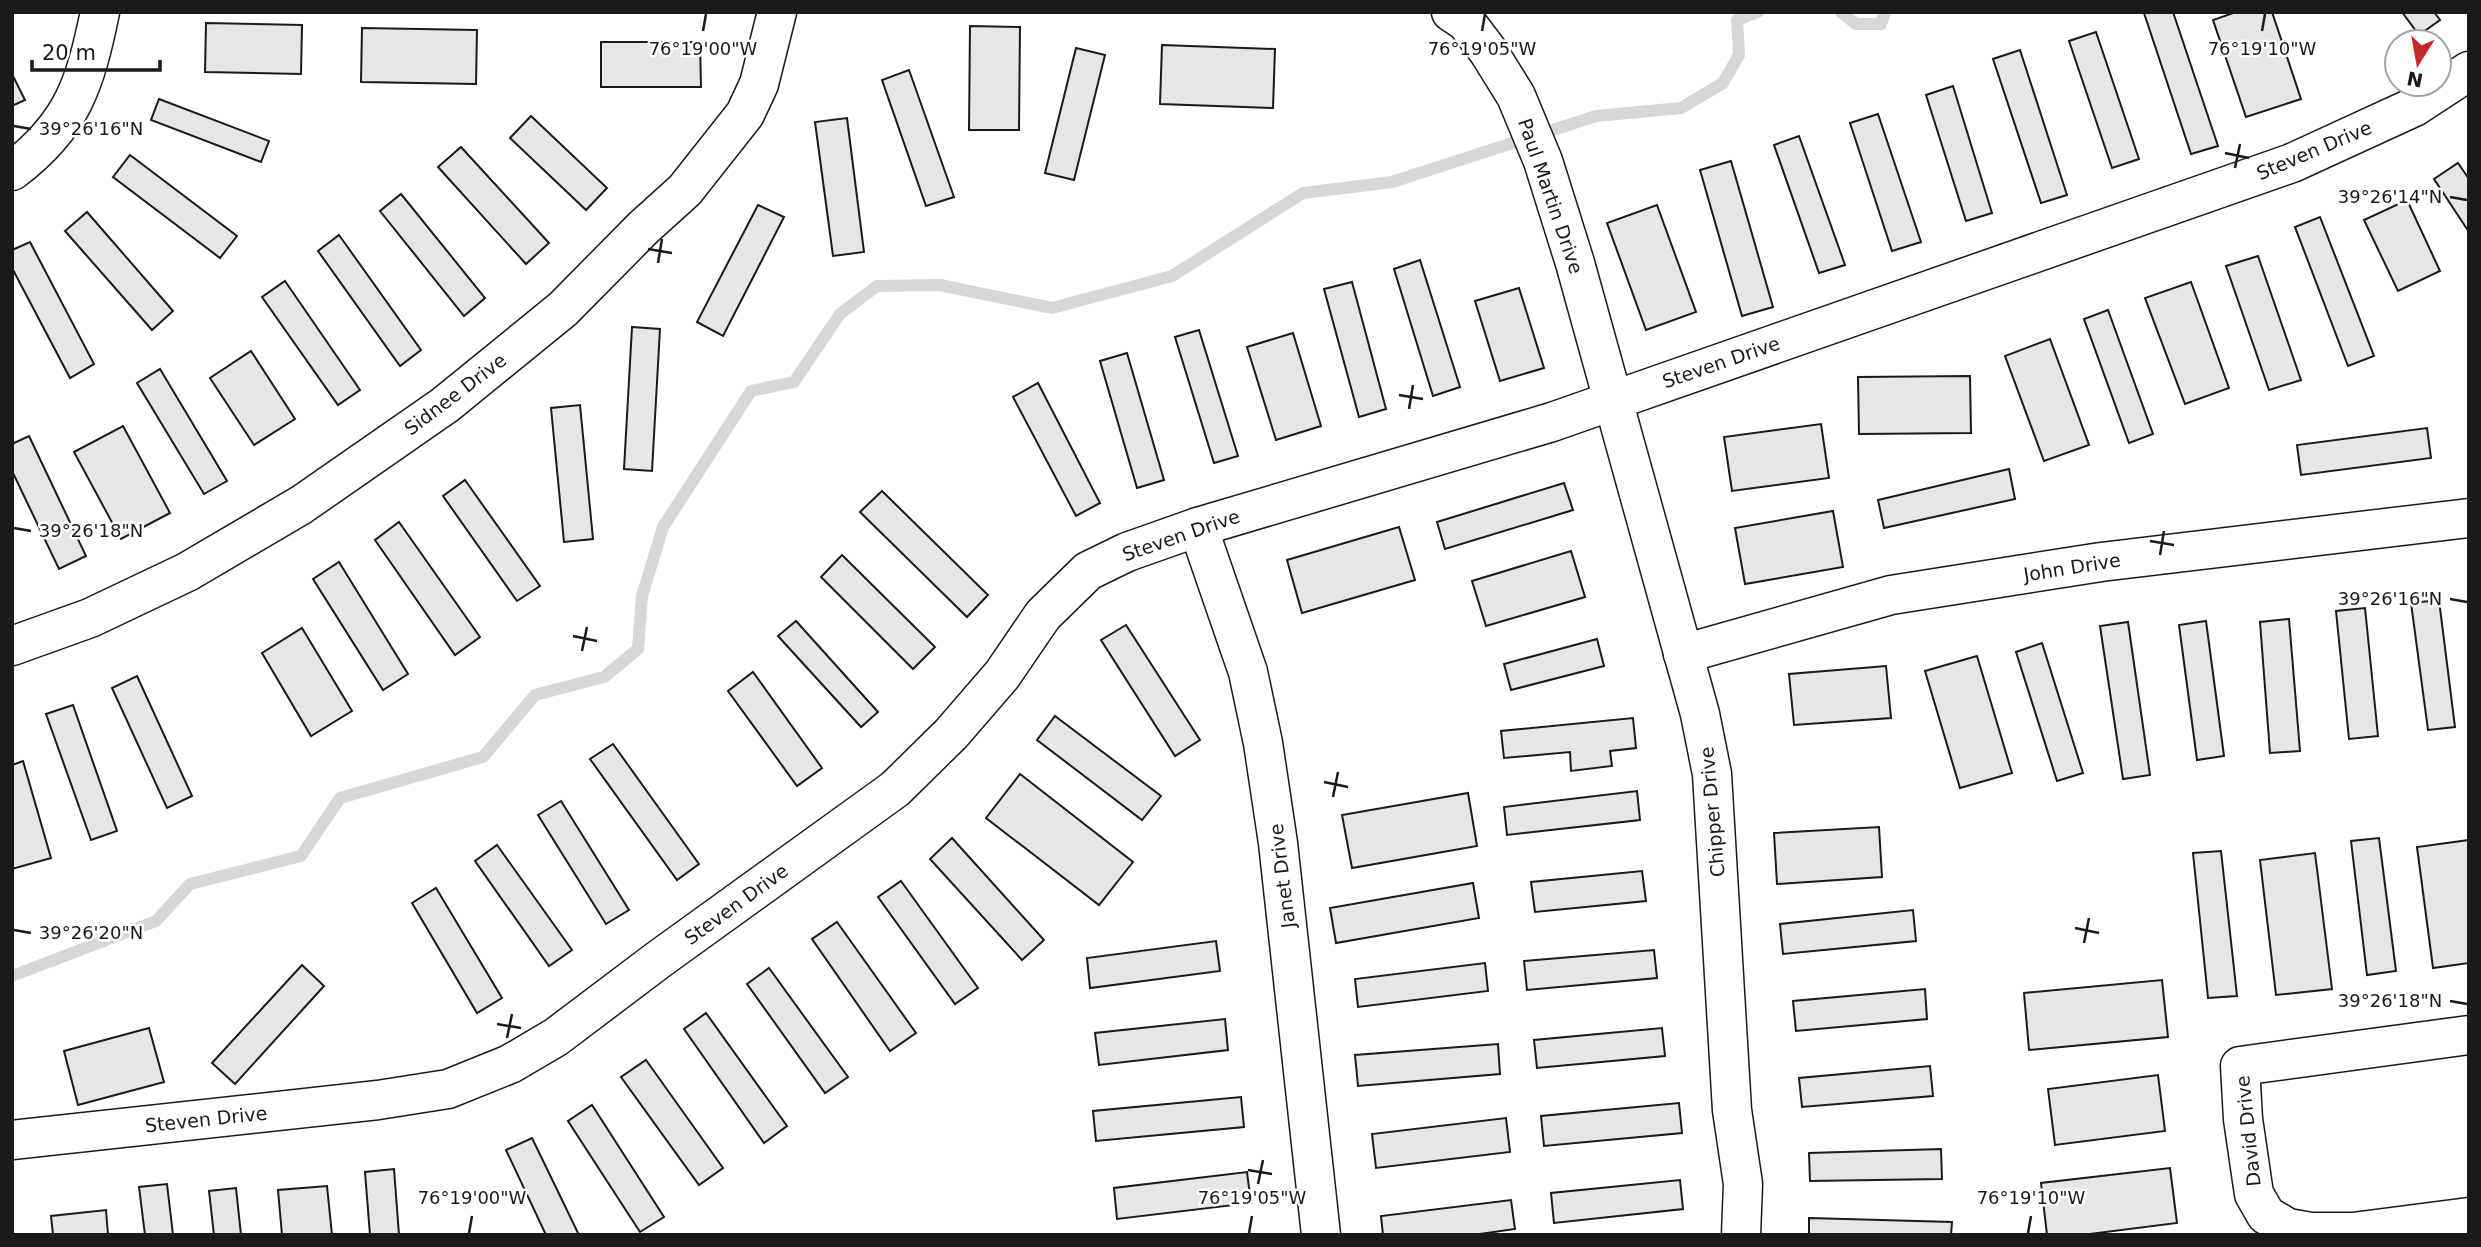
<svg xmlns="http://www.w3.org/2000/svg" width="2481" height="1247" viewBox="0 0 2481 1247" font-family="'DejaVu Sans',sans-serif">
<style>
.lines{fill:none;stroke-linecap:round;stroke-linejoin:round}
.stream{stroke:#d7d7d7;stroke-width:12}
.building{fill:#e6e6e6;stroke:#1a1a1a;stroke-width:2}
.street-casing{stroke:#1a1a1a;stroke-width:41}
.street{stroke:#fff;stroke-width:38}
.ticks{fill:none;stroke:#1a1a1a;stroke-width:2.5}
.labels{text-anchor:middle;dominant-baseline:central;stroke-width:5;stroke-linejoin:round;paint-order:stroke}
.street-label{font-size:19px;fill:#1a1a1a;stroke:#fff}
.ticks-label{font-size:18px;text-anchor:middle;fill:#1a1a1a;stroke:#fff;stroke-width:5;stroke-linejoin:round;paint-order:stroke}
</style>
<rect width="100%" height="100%" fill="#fff"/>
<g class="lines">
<g class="stream">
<path d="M1841 12 1856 24H1881L1885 12"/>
<path d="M12 976 156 921 190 884 301 856 340 798 483 757 535 695 604 677 638 649 642 596 663 527 751 391 794 382 840 314 877 286 940 285 1052 308 1172 276 1303 193 1392 182 1596 116 1681 108 1723 83 1739 55 1737 20 1758 12"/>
</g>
</g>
<g class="building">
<path d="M2173 12 2218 146 2191 154 2144 13Z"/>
<path d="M2236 12H2272L2301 99 2246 117 2213 20Z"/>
<path d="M2402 12H2434L2440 20 2419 35Z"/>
<path d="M206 23 302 25 301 74 205 72Z"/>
<path d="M970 26 1020 27 1019 130H969Z"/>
<path d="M362 28 477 30 476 84 361 82Z"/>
<path d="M2096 32 2139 159 2112 168 2069 41Z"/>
<path d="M601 42H700L701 87H601Z"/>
<path d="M1162 45 1275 49 1273 108 1160 104Z"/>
<path d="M1076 48 1105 55 1074 180 1045 173Z"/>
<path d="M2020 50 2067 195 2041 203 1993 59Z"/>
<path d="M909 70 954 197 926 206 882 80Z"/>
<path d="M12 74 25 100 12 106Z"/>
<path d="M1953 86 1992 213 1966 221 1926 95Z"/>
<path d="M159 99 269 141 261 162 151 120Z"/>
<path d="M1878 114 1921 242 1892 251 1850 123Z"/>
<path d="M531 116 607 188 586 210 510 138Z"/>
<path d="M847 118 864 252 833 256 815 122Z"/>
<path d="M1799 136 1845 265 1819 273 1774 145Z"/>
<path d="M461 147 549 243 526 264 438 167Z"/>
<path d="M130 155 237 236 220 258 113 177Z"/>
<path d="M1731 161 1773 307 1742 316 1700 170Z"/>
<path d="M2458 163 2469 179V232L2434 179Z"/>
<path d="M401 194 485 298 464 316 380 211Z"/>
<path d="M2407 200 2440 271 2398 291 2364 220Z"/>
<path d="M758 205 784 217 723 336 697 322Z"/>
<path d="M1657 205 1696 312 1646 330 1607 223Z"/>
<path d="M87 212 173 311 152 330 65 231Z"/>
<path d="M2320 217 2374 356 2348 366 2295 227Z"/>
<path d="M339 235 421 350 400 366 318 251Z"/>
<path d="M30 242 94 364 70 378 12 268V250Z"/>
<path d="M2258 256 2301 380 2269 390 2226 266Z"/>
<path d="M1420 260 1460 387 1433 396 1394 269Z"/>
<path d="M285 281 360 390 338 405 262 297Z"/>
<path d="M1352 282 1386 409 1359 417 1324 289Z"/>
<path d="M2191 282 2229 388 2185 404 2145 298Z"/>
<path d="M1519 288 1544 368 1500 381 1475 301Z"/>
<path d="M2108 310 2153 434 2129 443 2084 319Z"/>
<path d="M632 327 660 329 652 471 624 469Z"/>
<path d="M1199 330 1238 456 1214 463 1175 337Z"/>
<path d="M1293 333 1321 426 1276 440 1247 347Z"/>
<path d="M2050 339 2089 445 2044 461 2005 356Z"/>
<path d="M251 351 295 419 254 445 210 378Z"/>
<path d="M1127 353 1164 480 1137 488 1100 361Z"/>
<path d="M160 369 227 481 204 494 137 383Z"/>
<path d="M1970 376 1971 433 1859 434 1858 377Z"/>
<path d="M1038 383 1100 503 1076 516 1013 397Z"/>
<path d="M580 405 593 539 564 542 551 408Z"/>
<path d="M1821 424 1829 478 1732 491 1724 437Z"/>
<path d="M123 426 170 513 121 539 74 452Z"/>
<path d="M2427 428 2431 458 2301 475 2297 445Z"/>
<path d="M29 436 86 556 59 569 12 471V444Z"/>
<path d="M2009 469 2015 499 1884 528 1878 500Z"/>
<path d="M465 480 540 586 517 601 443 496Z"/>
<path d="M1564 483 1573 510 1445 549 1437 522Z"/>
<path d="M882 491 988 595 967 617 860 512Z"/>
<path d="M1833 511 1843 567 1745 584 1735 528Z"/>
<path d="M399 522 480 637 455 655 375 540Z"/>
<path d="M1399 527 1415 580 1302 613 1287 560Z"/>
<path d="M1571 551 1585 597 1486 626 1472 581Z"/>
<path d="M842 555 935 647 913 669 821 577Z"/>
<path d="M339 562 408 674 383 690 313 579Z"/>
<path d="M2439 600 2455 727 2428 730 2411 603Z"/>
<path d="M2365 608 2378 736 2349 739 2336 611Z"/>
<path d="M2289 619 2300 751 2270 753 2260 622Z"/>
<path d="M796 621 878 712 861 727 778 636Z"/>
<path d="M2206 621 2224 756 2197 760 2179 625Z"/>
<path d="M2128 622 2150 775 2123 779 2100 626Z"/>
<path d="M1126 625 1200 740 1175 756 1101 640Z"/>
<path d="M302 628 352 711 311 736 262 653Z"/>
<path d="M1597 639 1604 666 1511 690 1504 664Z"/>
<path d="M2042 643 2083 773 2057 781 2016 652Z"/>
<path d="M1977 656 2012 773 1960 788 1925 671Z"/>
<path d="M1886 666 1891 718 1794 725 1789 674Z"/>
<path d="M753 672 822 768 797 786 728 691Z"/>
<path d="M137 676 192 796 167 808 112 688Z"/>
<path d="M73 705 117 831 91 840 46 714Z"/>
<path d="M1055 716 1161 796 1142 820 1037 740Z"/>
<path d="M1633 718 1636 748 1610 751 1612 766 1571 771 1570 752 1504 758 1501 731Z"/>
<path d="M613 744 699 864 677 880 590 759Z"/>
<path d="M23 761 51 858 12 869V765Z"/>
<path d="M1020 774 1133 862 1099 905 986 818Z"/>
<path d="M1637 791 1640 820 1507 835 1504 807Z"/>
<path d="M1468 793 1477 846 1352 868 1342 815Z"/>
<path d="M561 801 629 910 606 924 538 815Z"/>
<path d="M1879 827 1882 877 1777 884 1774 833Z"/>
<path d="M952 838 1044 940 1022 960 930 859Z"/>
<path d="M2379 838 2396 971 2367 975 2351 841Z"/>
<path d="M2469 840V963L2433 968 2417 847Z"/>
<path d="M497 845 572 950 549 966 475 861Z"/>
<path d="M2221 851 2237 996 2208 998 2193 853Z"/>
<path d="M2315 853 2332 989 2276 995 2260 860Z"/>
<path d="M1642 871 1646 901 1535 912 1531 882Z"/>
<path d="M901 881 978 988 955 1004 878 897Z"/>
<path d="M1473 883 1479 918 1336 943 1330 908Z"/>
<path d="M436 888 502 998 477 1013 412 903Z"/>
<path d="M1913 910 1916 941 1783 954 1780 924Z"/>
<path d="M837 922 916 1033 890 1051 812 939Z"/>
<path d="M1216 941 1220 971 1090 988 1087 958Z"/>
<path d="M1654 950 1657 978 1527 990 1524 961Z"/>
<path d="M1485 963 1488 991 1358 1007 1355 979Z"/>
<path d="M302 965 324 986 235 1084 212 1063Z"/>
<path d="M769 968 848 1077 825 1093 747 984Z"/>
<path d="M2162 980 2168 1037 2029 1050 2024 993Z"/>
<path d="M1925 989 1927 1019 1796 1031 1793 1001Z"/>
<path d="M706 1013 787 1126 764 1143 684 1029Z"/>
<path d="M1225 1019 1228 1050 1099 1065 1095 1033Z"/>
<path d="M149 1028 164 1082 78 1105 64 1051Z"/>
<path d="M1662 1028 1665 1056 1537 1068 1534 1040Z"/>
<path d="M1498 1044 1500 1074 1358 1086 1355 1055Z"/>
<path d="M646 1060 723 1168 699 1185 621 1077Z"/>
<path d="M1930 1066 1933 1096 1802 1107 1799 1078Z"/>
<path d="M2158 1075 2165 1131 2055 1145 2048 1089Z"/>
<path d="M1241 1097 1244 1127 1096 1141 1093 1111Z"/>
<path d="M1679 1103 1682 1133 1544 1146 1541 1116Z"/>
<path d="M592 1105 664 1217 640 1232 568 1121Z"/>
<path d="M1506 1118 1510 1152 1376 1168 1372 1134Z"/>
<path d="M532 1138 579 1235H546L506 1150Z"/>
<path d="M1941 1149 1942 1179 1810 1181 1809 1153Z"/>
<path d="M2170 1168 2177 1223 2082 1235H2047L2041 1183Z"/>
<path d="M394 1169 399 1235H370L365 1172Z"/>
<path d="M1247 1172 1251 1203 1117 1219 1114 1188Z"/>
<path d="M1680 1180 1683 1209 1554 1223 1551 1193Z"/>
<path d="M167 1184 173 1235H145L139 1187Z"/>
<path d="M327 1186 332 1235H282L278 1190Z"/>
<path d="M236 1188 241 1235H214L209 1191Z"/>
<path d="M1511 1200 1515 1229 1473 1235H1383L1381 1216Z"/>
<path d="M106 1210 108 1235H53L51 1216Z"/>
<path d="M1809 1218 1952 1222 1951 1235H1809Z"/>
</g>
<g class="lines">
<defs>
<g id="street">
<path d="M1451 12 1466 22 1488 51 1516 96 1543 161 1575 263 1700 714 1712 774 1732 1110 1743 1184 1741 1235"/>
<path d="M12 171C73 125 85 84 100 12"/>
<path d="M1198 527 1248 672 1263 743 1278 843 1321 1235"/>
<path d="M12 646 90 618 187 572 301 505 445 405 563 309 643 228 685 190 745 114 759 84 777 12"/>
<path d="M1683 654 1891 595 2101 562 2469 518"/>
<path d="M2469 1035 2240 1066 2243 1119 2254 1194 2266 1215 2288 1228 2311 1232H2353L2469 1217"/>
<path d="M12 1140 378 1100 448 1089 510 1064 556 1037 658 960 895 789 951 734 1002 675 1043 615 1088 571 1127 552 1198 527 1552 422 2292 163 2414 107 2469 71"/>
</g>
</defs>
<use href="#street" class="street-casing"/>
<use href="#street" class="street"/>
</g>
<path class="ticks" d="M703 31 706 14M1482 31 1485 14M2262 31 2265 14M14 126 31 129M2225 153 2249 158M2235 168 2240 144M2450 197 2467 200M648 249 672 253M658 263 662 239M1399 395 1423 399M1409 409 1413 385M14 528 31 531M2150 541 2174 545M2160 555 2164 531M2450 599 2467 602M573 636 597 641M582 651 587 627M1324 782 1348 787M1333 797 1338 772M2075 928 2099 933M14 930 31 933M2084 943 2089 918M2450 1001 2467 1004M497 1024 521 1028M507 1038 512 1014M1248 1170 1272 1174M1258 1184 1263 1160M469 1233 472 1216M1249 1233 1252 1216M2028 1233 2031 1216"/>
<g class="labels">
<g class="street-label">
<text transform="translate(2314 150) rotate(-23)">Steven Drive</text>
<text transform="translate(1551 196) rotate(71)">Paul Martin Drive</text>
<text transform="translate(1721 362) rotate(-19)">Steven Drive</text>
<text transform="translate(455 394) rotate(-37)">Sidnee Drive</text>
<text transform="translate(1181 535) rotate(-19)">Steven Drive</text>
<text transform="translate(2072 567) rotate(-9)">John Drive</text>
<text transform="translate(1712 812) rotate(-95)">Chipper Drive</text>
<text transform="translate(1282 876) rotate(-97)">Janet Drive</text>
<text transform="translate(736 904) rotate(-36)">Steven Drive</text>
<text transform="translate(206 1119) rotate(-6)">Steven Drive</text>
<text transform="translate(2248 1131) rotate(-96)">David Drive</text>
</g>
</g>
<g class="ticks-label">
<text x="703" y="55">76°19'00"W</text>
<text x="1482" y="55">76°19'05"W</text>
<text x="2262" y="55">76°19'10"W</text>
<text x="91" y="135">39°26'16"N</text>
<text x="2390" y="203">39°26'14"N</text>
<text x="91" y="537">39°26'18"N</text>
<text x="2390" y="605">39°26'16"N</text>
<text x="91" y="939">39°26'20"N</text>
<text x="2390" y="1007">39°26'18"N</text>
<text x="472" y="1204">76°19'00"W</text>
<text x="1252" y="1204">76°19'05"W</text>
<text x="2031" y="1204">76°19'10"W</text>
</g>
<rect width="2481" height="1247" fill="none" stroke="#1a1a1a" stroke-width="28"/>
<g transform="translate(2418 63) rotate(191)"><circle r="33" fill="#ffffff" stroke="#a3a3a3" stroke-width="2"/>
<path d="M0-5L12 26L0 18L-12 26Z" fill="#c62828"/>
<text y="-10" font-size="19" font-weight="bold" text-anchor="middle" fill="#1a1a1a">N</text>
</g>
<path d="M32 60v10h128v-10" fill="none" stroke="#1a1a1a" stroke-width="3.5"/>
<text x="42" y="60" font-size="21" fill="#1a1a1a" stroke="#ffffff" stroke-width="5" paint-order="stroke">20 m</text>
</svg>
